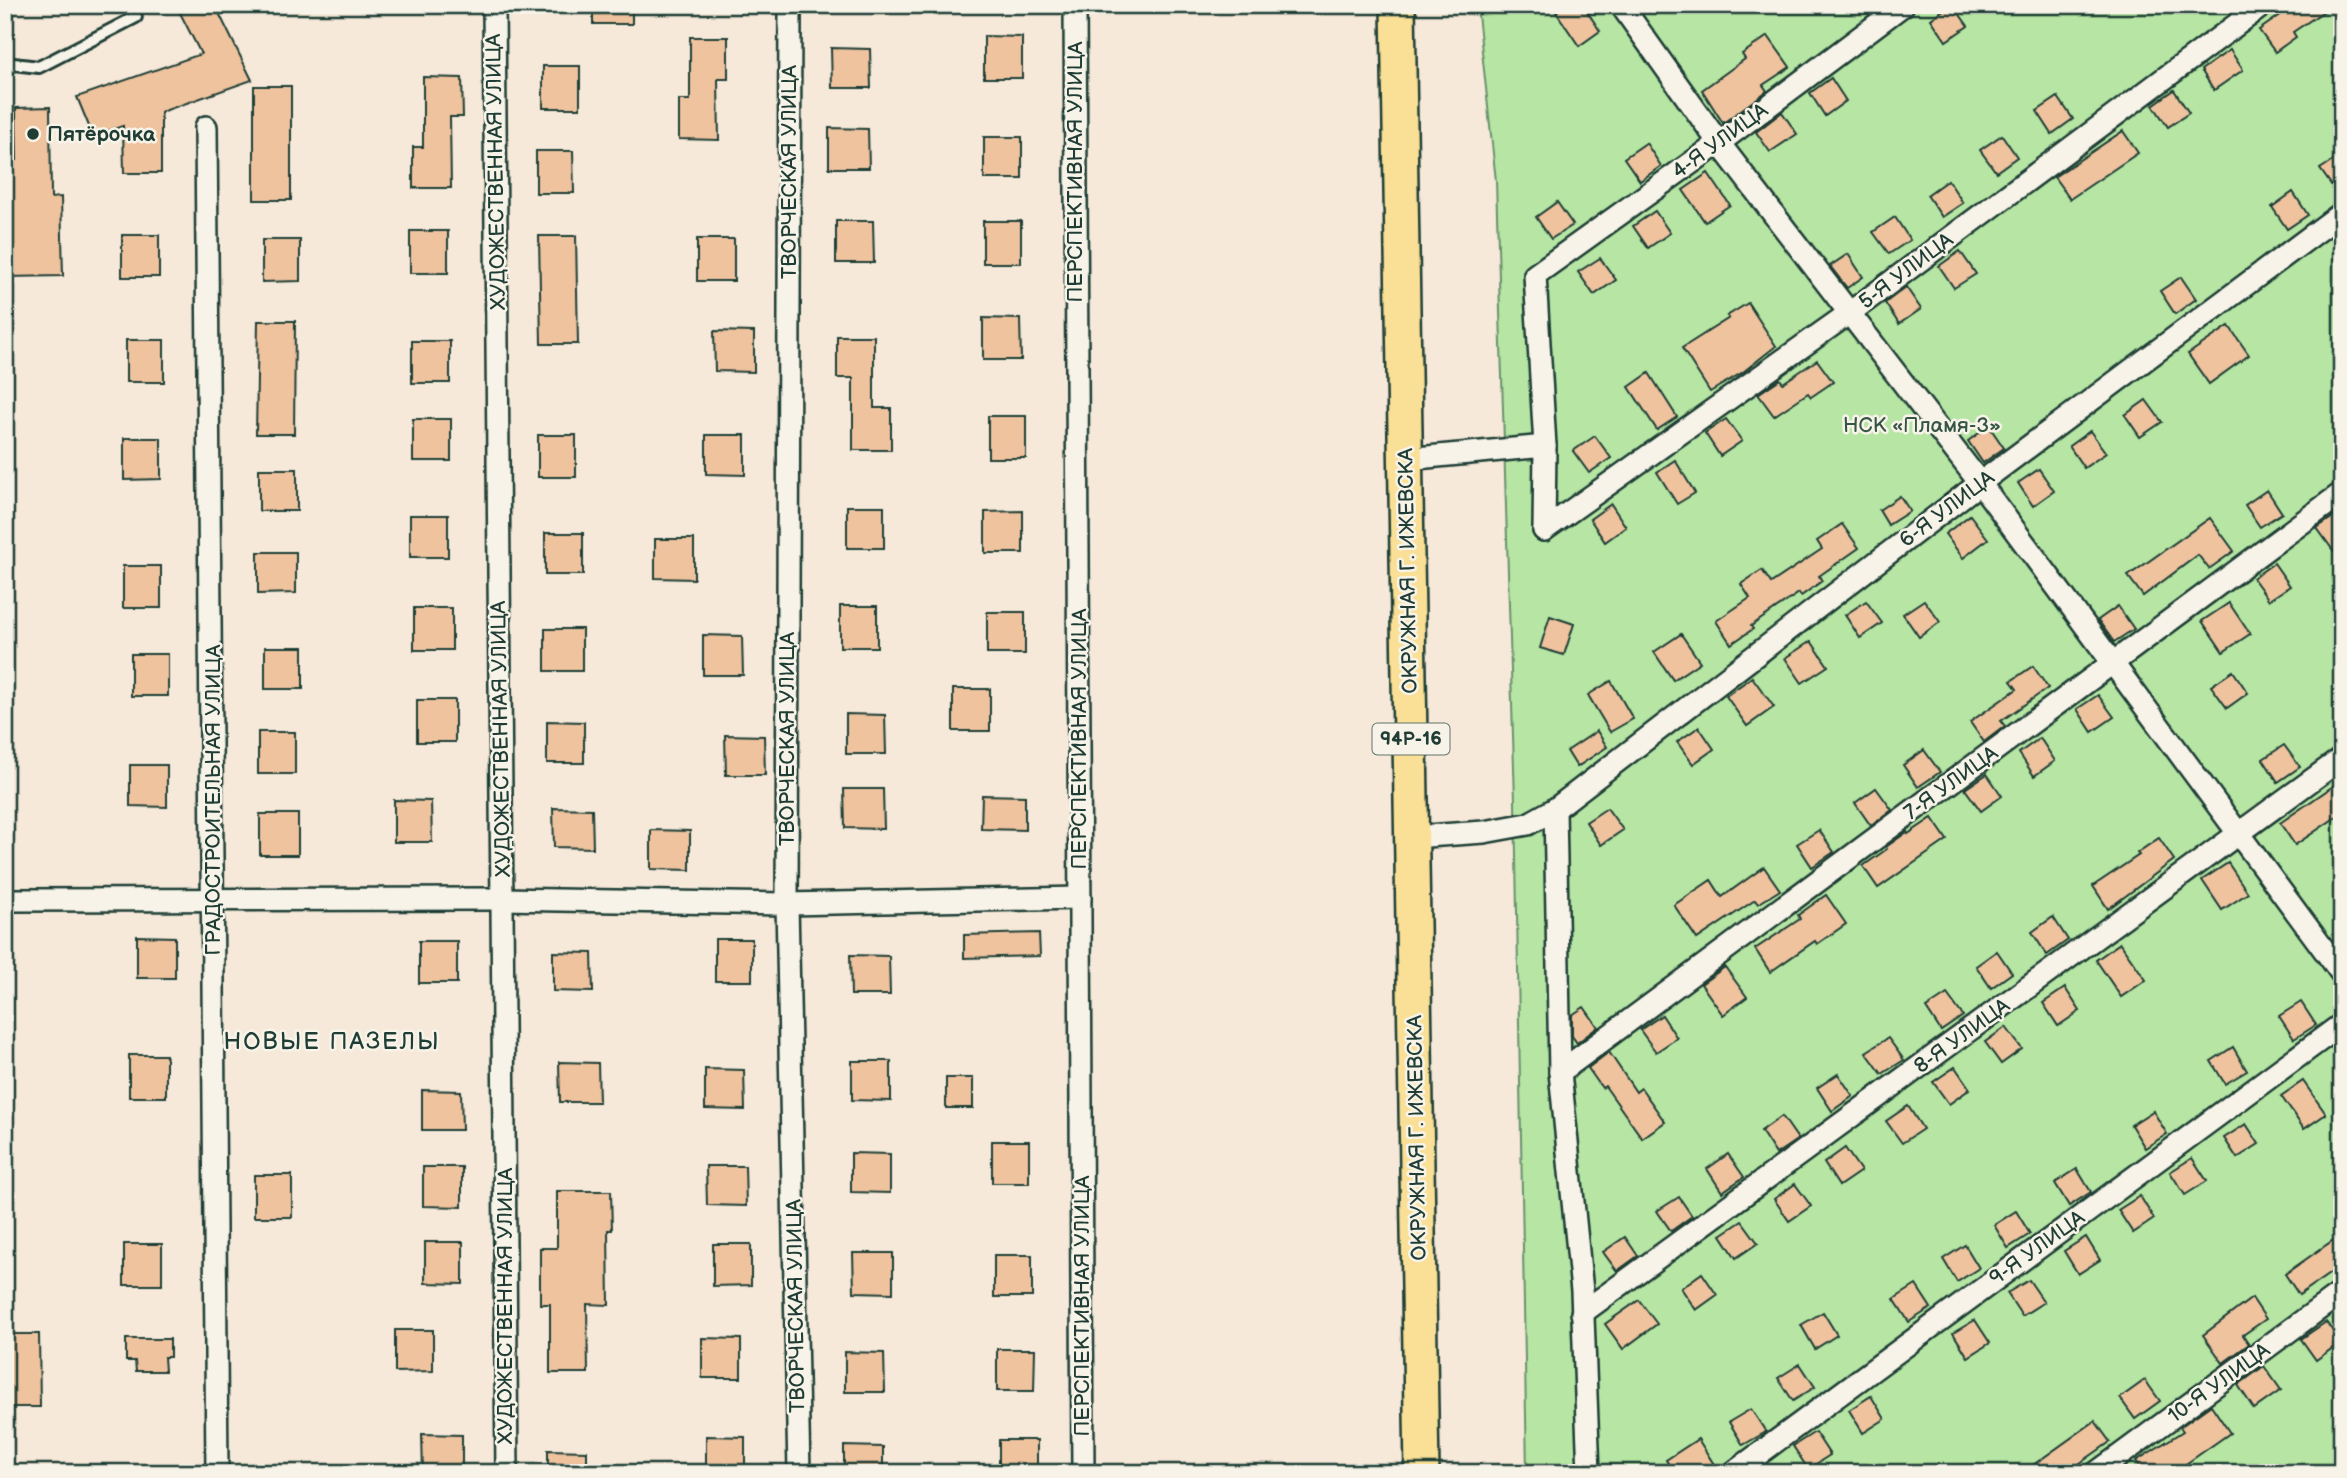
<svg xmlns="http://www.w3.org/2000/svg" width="2347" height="1478" viewBox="0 0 2347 1478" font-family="'Balsamiq Sans',sans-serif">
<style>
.green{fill:#b6e5a4;stroke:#6a916c;stroke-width:2}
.building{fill:#f0c39f;stroke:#1f3d34;stroke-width:2}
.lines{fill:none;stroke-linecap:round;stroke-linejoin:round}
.lane-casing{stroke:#1f3d34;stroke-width:16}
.street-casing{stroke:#1f3d34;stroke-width:26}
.primary-casing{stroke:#1f3d34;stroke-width:38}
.lane{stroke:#f7f3e8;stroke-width:10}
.street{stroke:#f7f3e8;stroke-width:21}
.primary{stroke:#fadf96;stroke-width:33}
.poi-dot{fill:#1f3d34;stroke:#f7f3e8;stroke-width:2.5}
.labels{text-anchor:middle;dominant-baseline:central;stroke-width:5;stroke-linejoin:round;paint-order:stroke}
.shield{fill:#f7f3e8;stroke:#60746a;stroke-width:2}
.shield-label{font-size:19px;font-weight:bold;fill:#1f3d34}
.poi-label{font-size:21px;font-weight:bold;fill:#1f3d34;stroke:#f7f3e8;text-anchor:start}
.street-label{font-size:21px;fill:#1f3d34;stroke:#f7f3e8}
.park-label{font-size:21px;fill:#365645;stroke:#f7f3e8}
.quarter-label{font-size:24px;letter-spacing:2px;fill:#1f3d34;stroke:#f7f3e8}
</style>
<rect width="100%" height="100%" fill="#f6e9d9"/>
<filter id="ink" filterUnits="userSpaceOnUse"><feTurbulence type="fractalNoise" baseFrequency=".0143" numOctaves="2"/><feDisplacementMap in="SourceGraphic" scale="14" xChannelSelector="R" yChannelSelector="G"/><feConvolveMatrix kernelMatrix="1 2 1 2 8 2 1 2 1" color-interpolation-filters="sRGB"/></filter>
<g filter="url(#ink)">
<path class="green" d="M1477 5H2342V1473H1527L1515 801 1496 181Z"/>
<g class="building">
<path d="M176 5H215L252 80 161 112V173H124L123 126 93 136 77 97 201 54Z"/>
<rect x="593" y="5" width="39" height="19"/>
<path d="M1565 5H1583L1600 31 1579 46 1556 12Z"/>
<path d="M1950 5H1953L1968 26 1946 41 1931 19Z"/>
<path d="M2295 5H2333L2293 32 2296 37 2275 52 2259 30Z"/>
<path d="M984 36 1022 37V78H984Z"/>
<path d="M1768 36 1790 67 1763 85 1767 91 1723 123 1702 90 1745 59 1742 54Z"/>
<path d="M690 37H728V79H718L719 140 679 139V100H690Z"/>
<path d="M831 48 870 49 871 88H832Z"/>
<path d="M2230 50 2243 70 2214 90 2201 70Z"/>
<rect x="543" y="66" width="37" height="42"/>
<path d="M423 77 462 78 463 117H450L451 188H413V147H423Z"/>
<path d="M1831 78 1846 101 1825 116 1810 93Z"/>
<rect x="254" y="86" width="37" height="114"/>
<path d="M2174 90 2189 113 2168 127 2153 105Z"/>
<path d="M2058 97 2073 119 2052 134 2037 111Z"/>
<path d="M50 107 51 198 61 197 63 276 5 277V160H17L16 108Z"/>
<path d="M1782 112 1797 134 1770 152 1756 132Z"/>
<path d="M829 128 868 129 869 168H829Z"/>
<path d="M2123 131 2138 153 2070 199 2054 177Z"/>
<path d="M2002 135 2017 157 1996 172 1980 150Z"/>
<rect x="984" y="137" width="38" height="42"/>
<path d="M1646 143 1661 166 1640 181 1624 158Z"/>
<path d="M536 151H573L574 193H536Z"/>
<path d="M2342 155V200L2320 169Z"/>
<path d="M1708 173 1730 205 1705 222 1683 190Z"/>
<path d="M1948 180 1963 203 1942 217 1927 195Z"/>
<path d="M2293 192 2308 215 2287 229 2272 207Z"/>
<path d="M1557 202 1573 225 1551 239 1536 217Z"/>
<path d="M1655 211 1670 233 1648 248 1633 226Z"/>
<path d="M1895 217 1910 240 1889 254 1873 232Z"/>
<path d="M836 221H873L874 263H836Z"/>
<rect x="983" y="221" width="38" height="42"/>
<rect x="410" y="231" width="38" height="42"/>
<rect x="122" y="235" width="37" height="42"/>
<path d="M539 236H576L578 344H541Z"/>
<rect x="697" y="239" width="37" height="42"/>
<path d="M262 240H300V281L262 282Z"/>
<path d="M1960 251 1976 274 1954 288 1939 266Z"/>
<path d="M1848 254 1863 277 1847 288 1830 266Z"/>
<path d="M1600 258 1616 280 1594 295 1578 272Z"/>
<path d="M2181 277 2196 299 2175 314 2160 291Z"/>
<path d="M1906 287 1921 309 1899 324 1885 303Z"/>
<path d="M1748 303 1776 346 1743 372 1710 392 1682 348 1729 318 1727 316Z"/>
<path d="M983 318 1020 319 1021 360H983Z"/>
<path d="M258 321H295L294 434H256Z"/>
<path d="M2229 326 2249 355 2209 384 2188 354Z"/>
<path d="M714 331 754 332V372L715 371Z"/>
<path d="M837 336H874V408H891V450H853V378H837Z"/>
<rect x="126" y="340" width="38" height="42"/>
<rect x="412" y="341" width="38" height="42"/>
<path d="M1817 360 1833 382 1811 397 1808 393 1774 416 1758 394 1780 379 1783 383Z"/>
<path d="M1649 373 1677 417 1657 430 1629 387Z"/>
<path d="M2146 400 2162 422 2140 437 2125 415Z"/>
<rect x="988" y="416" width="38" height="42"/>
<rect x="413" y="419" width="38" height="42"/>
<path d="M1726 419 1742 441 1720 456 1705 433Z"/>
<path d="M1989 426 2004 448 1983 463 1968 441Z"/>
<path d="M2090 431 2106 453 2084 468 2069 446Z"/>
<rect x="538" y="435" width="38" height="42"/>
<path d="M706 435H745V475L706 474Z"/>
<path d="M1595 436 1611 458 1589 473 1573 451Z"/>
<path d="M124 438H161V479L124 480Z"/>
<path d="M1675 460 1695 493 1677 504 1657 472Z"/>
<rect x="259" y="469" width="38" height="42"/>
<path d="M2039 469 2054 491 2033 506 2018 483Z"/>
<path d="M2267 490 2282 513 2260 527 2245 505Z"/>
<path d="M1900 496 1910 511 1888 525 1879 510Z"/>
<path d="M1611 504 1626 527 1605 542 1590 519Z"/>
<rect x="847" y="506" width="37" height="42"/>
<path d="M1023 511V553H985V512Z"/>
<path d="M2342 511V563L2317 528Z"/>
<rect x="410" y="515" width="38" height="42"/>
<path d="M1970 515 1988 539 1963 558 1945 534Z"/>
<path d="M2210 518 2234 551 2209 569 2198 555 2143 596 2128 576Z"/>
<path d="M1842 524 1859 548 1819 576 1822 581 1801 596 1799 593 1751 626 1753 629 1731 644 1716 621 1750 598 1741 584 1762 570 1771 583 1822 549 1817 541Z"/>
<rect x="545" y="533" width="38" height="42"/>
<path d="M655 539H694V579L655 578Z"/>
<path d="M258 552H296V593L258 594Z"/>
<path d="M2274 563 2290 586 2269 600 2253 578Z"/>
<rect x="123" y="566" width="38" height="42"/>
<path d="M1924 600 1940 622 1919 637 1903 614Z"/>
<path d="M1866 601 1882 623 1860 638 1845 615Z"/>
<path d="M2229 603 2250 634 2223 652 2202 621Z"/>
<rect x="840" y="606" width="37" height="41"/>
<path d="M2118 606 2134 629 2114 642 2098 620Z"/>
<rect x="414" y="608" width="38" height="42"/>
<rect x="987" y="612" width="38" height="42"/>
<path d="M1550 616 1574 624 1564 655 1540 648Z"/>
<rect x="545" y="629" width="37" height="42"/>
<path d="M1681 634 1700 662 1673 680 1654 652Z"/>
<path d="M703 635 742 636 743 675H703Z"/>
<path d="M1811 641 1828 666 1802 683 1785 658Z"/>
<rect x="265" y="647" width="38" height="42"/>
<rect x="131" y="654" width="37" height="42"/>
<path d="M2033 666 2048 688 2001 721 2005 726 1984 742 1970 722 2017 689 2011 681Z"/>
<path d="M2233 671 2248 693 2227 708 2211 686Z"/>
<path d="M1752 677 1774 707 1747 726 1726 696Z"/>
<path d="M1611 681 1633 719 1610 732 1588 695Z"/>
<rect x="953" y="689" width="37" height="42"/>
<path d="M2098 695 2114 717 2092 732 2077 709Z"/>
<rect x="417" y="700" width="38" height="42"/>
<path d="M846 714 885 715 886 754H846Z"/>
<path d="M547 721 584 722V763H547Z"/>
<path d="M1699 727 1714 749 1693 764 1677 742Z"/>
<path d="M1597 731 1607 747 1577 767 1567 751Z"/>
<rect x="258" y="732" width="37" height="42"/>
<path d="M725 735 764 736 765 775H726Z"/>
<path d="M2040 738 2055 761 2034 776 2019 753Z"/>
<path d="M2284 745 2300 767 2278 782 2263 759Z"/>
<path d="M1924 750 1940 772 1918 787 1903 765Z"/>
<path d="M130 765H167V807L130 806Z"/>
<path d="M1987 774 2002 796 1981 811 1965 789Z"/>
<path d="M2342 780V813L2295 845 2280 823Z"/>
<path d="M1876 788 1892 810 1871 826 1855 803Z"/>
<path d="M844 789H883L884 829 845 828Z"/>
<path d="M982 795 1025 796V830L981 829Z"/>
<path d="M394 800 431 801 432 842H394Z"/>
<path d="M553 808 592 809 593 848 554 847Z"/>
<path d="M1607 808 1623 830 1601 845 1586 822Z"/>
<rect x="260" y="814" width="38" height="41"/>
<path d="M1932 818 1947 840 1878 888 1863 866 1887 849 1886 847 1907 832 1908 834Z"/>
<path d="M651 830 690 831V870L651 869Z"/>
<path d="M1819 830 1834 852 1812 867 1797 844Z"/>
<path d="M2159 838 2174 860 2108 909 2093 886 2139 855 2137 853Z"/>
<path d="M2228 863 2248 893 2222 910 2202 880Z"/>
<path d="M1764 867 1780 890 1758 904 1755 900 1697 939 1674 905 1711 880 1722 897Z"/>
<path d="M1826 895 1846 924 1817 944 1815 941 1770 972 1755 949 1800 919 1798 915Z"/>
<path d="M2053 917 2068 940 2047 955 2032 932Z"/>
<path d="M1039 933 1040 956 964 958V935Z"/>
<path d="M137 936 175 937V978H137Z"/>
<rect x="715" y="939" width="37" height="42"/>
<rect x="419" y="941" width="38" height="42"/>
<path d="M2120 943 2146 980 2121 997 2096 960Z"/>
<path d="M1997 951 2012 973 1991 988 1976 966Z"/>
<path d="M553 952 592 953 593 992 553 991Z"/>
<path d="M850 955 889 956 890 995H851Z"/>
<path d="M1725 967 1747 997 1723 1015 1701 984Z"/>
<path d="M2065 988 2080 1011 2058 1026 2043 1003Z"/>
<path d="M1947 994 1963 1016 1941 1031 1926 1008Z"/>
<path d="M2301 1002 2316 1025 2294 1039 2279 1016Z"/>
<path d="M1584 1007 1598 1027 1577 1043 1572 1036V1015Z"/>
<path d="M1662 1015 1677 1038 1656 1052 1640 1030Z"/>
<path d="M2006 1027 2022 1049 2001 1064 1985 1042Z"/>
<path d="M1888 1038 1904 1060 1882 1074 1866 1052Z"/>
<path d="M2233 1047 2247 1071 2225 1084 2211 1061Z"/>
<path d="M1609 1052 1636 1092 1641 1088 1665 1122 1642 1138 1605 1086 1602 1088 1588 1068Z"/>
<rect x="129" y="1055" width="37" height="42"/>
<path d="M852 1061H891V1101L852 1100Z"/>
<path d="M559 1062 598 1063 599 1102H560Z"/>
<path d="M1955 1067 1970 1089 1949 1104 1933 1082Z"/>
<path d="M705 1069 744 1070 745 1110 705 1109Z"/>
<path d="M1838 1074 1853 1096 1832 1111 1817 1088Z"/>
<rect x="946" y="1078" width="27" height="30"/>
<path d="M2303 1081 2326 1114 2304 1129 2281 1096Z"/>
<path d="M422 1090 461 1091 462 1130H422Z"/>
<path d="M1908 1106 1923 1129 1902 1143 1886 1121Z"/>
<path d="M2153 1111 2167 1134 2145 1148 2131 1125Z"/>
<path d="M1782 1116 1798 1139 1776 1154 1761 1131Z"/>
<path d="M2246 1124 2259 1144 2237 1158 2224 1138Z"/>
<rect x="992" y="1141" width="37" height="42"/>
<path d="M1845 1148 1861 1171 1839 1186 1824 1163Z"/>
<path d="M851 1153 890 1154V1193L851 1192Z"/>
<path d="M1728 1154 1744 1177 1722 1192 1707 1169Z"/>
<path d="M2192 1158 2207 1181 2185 1195 2170 1172Z"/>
<path d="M706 1166H745L746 1206 707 1205Z"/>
<path d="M423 1167H462V1207L423 1206Z"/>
<path d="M2077 1169 2091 1192 2069 1206 2055 1183Z"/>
<rect x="254" y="1175" width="38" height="42"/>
<path d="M1795 1184 1811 1206 1789 1221 1774 1199Z"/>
<path d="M557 1191H611L612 1230H608L609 1305 587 1304 588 1373H550V1304H540V1248H557Z"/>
<path d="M2140 1196 2154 1219 2133 1233 2118 1210Z"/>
<path d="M1679 1197 1692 1216 1671 1231 1657 1211Z"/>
<path d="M2016 1211 2030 1234 2008 1248 1994 1225Z"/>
<path d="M1742 1221 1758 1243 1736 1258 1721 1235Z"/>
<path d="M2342 1234V1265L2299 1295 2285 1274Z"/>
<path d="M1625 1237 1638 1256 1617 1271 1603 1252Z"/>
<path d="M2086 1237 2100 1260 2078 1274 2064 1251Z"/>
<path d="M425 1242H463V1284L425 1283Z"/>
<rect x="124" y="1244" width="38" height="41"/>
<path d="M713 1244H751V1285L713 1286Z"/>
<path d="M1965 1245 1979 1268 1957 1282 1943 1259Z"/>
<path d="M853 1253H893V1293L854 1292Z"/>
<rect x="994" y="1255" width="38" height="42"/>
<path d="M1702 1273 1717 1295 1696 1310 1681 1288Z"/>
<path d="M2029 1280 2044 1302 2022 1316 2007 1293Z"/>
<path d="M1916 1285 1931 1308 1909 1322 1894 1299Z"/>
<path d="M2252 1298 2266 1319 2243 1335 2249 1344 2223 1363 2203 1335Z"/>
<path d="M1639 1300 1657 1324 1623 1349 1605 1324Z"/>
<path d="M1823 1312 1837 1335 1815 1349 1801 1325Z"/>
<path d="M1975 1320 1990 1343 1968 1357 1953 1333Z"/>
<path d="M2326 1322 2341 1342 2316 1360 2301 1339Z"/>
<path d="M395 1330H433V1371L395 1372Z"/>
<path d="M5 1334H39L40 1407H5Z"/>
<path d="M702 1338 741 1339V1378H702Z"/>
<path d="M126 1339H170V1357H164L165 1371H136L135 1361H126Z"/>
<path d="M997 1349H1035L1034 1391H997Z"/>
<path d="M845 1352 884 1353 885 1392H845Z"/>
<path d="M1800 1364 1815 1387 1793 1401 1778 1378Z"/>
<path d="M2264 1366 2281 1390 2254 1409 2238 1385Z"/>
<path d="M2145 1380 2160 1401 2135 1419 2120 1398Z"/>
<path d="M1871 1396 1885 1419 1863 1433 1849 1410Z"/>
<path d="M2211 1405 2230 1433 2173 1473H2144L2136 1461 2183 1431 2180 1427Z"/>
<path d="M1751 1409 1766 1432 1743 1445 1729 1422Z"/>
<path d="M2095 1421 2110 1442 2066 1473H2022Z"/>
<path d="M1815 1432 1830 1455 1808 1469 1793 1446Z"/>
<path d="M422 1434 462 1435V1473H423Z"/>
<path d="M706 1436 745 1437V1473H706Z"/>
<path d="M1698 1439 1715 1466 1705 1473H1674L1666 1460Z"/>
<rect x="999" y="1440" width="38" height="33"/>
<path d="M844 1446 883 1447V1473H844Z"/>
<path d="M548 1450 587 1451V1473H548Z"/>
</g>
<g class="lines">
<defs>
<path id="lane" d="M5 63 39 67 136 17 128 5"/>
<g id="street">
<path d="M790 5 787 904 799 1473"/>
<path d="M1075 5 1083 1473"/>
<path d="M1621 5 1719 143 1980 483 2342 974"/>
<path d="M494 6 507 1473"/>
<path d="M206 127 217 1473"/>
<path d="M1545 446 1535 275 1719 143 1903 5"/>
<path d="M1406 459 1545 446 1544 530"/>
<path d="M1544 530 1848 314 2263 5"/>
<path d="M1555 809 1560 1072 1582 1291 1589 1473"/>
<path d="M1412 837 1484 832 1528 824 1555 809 1980 483 2342 213"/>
<path d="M5 900 502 899 787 904 1080 898"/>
<path d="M1560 1072 2342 493"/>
<path d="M1582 1313 2342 758"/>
<path d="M1733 1473 2342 1024"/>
<path d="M2096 1473 2342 1292"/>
</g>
<path id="primary" d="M1398 5 1422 1473"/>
</defs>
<use href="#lane" class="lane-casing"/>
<use href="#street" class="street-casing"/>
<use href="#primary" class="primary-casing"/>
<use href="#lane" class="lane"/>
<use href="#street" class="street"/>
<use href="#primary" class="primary"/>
</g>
</g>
<circle class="poi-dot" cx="33" cy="134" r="7"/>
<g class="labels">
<rect class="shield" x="1372.5" y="723.5" width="77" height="31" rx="5"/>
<g class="shield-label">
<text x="1411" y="739">94Р-16</text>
</g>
<g class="poi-label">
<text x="47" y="134">Пятёрочка</text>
</g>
<g class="street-label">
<text transform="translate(1720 141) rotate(-36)">4-Я УЛИЦА</text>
<text transform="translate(496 172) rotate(-91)">ХУДОЖЕСТВЕННАЯ УЛИЦА</text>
<text transform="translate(789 172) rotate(-90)">ТВОРЧЕСКАЯ УЛИЦА</text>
<text transform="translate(1075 172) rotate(-90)">ПЕРСПЕКТИВНАЯ УЛИЦА</text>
<text transform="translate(1906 271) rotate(-37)">5-Я УЛИЦА</text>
<text transform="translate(1947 509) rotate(-37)">6-Я УЛИЦА</text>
<text transform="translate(1408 571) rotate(-91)">ОКРУЖНАЯ Г. ИЖЕВСКА</text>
<text transform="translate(501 739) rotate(-91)">ХУДОЖЕСТВЕННАЯ УЛИЦА</text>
<text transform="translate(787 739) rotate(-90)">ТВОРЧЕСКАЯ УЛИЦА</text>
<text transform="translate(1079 739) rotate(-90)">ПЕРСПЕКТИВНАЯ УЛИЦА</text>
<text transform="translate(1951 783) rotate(-36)">7-Я УЛИЦА</text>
<text transform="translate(213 800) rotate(-90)">ГРАДОСТРОИТЕЛЬНАЯ УЛИЦА</text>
<text transform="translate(1962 1036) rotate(-36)">8-Я УЛИЦА</text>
<text transform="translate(1417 1138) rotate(-91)">ОКРУЖНАЯ Г. ИЖЕВСКА</text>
<text transform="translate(2037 1248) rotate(-36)">9-Я УЛИЦА</text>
<text transform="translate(505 1306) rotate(-90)">ХУДОЖЕСТВЕННАЯ УЛИЦА</text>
<text transform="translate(796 1306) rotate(-91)">ТВОРЧЕСКАЯ УЛИЦА</text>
<text transform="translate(1082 1306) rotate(-90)">ПЕРСПЕКТИВНАЯ УЛИЦА</text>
<text transform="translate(2219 1383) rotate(-36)">10-Я УЛИЦА</text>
</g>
<g class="park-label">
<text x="1922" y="425">НСК «Пламя-3»</text>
</g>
<g class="quarter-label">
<text x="332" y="1041">НОВЫЕ ПАЗЕЛЫ</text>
</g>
</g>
<rect width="2347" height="1478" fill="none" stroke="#f7f3e8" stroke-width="28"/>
<rect x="14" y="14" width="2319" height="1450" fill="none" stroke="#1f3d34" stroke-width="2.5" filter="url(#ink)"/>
</svg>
